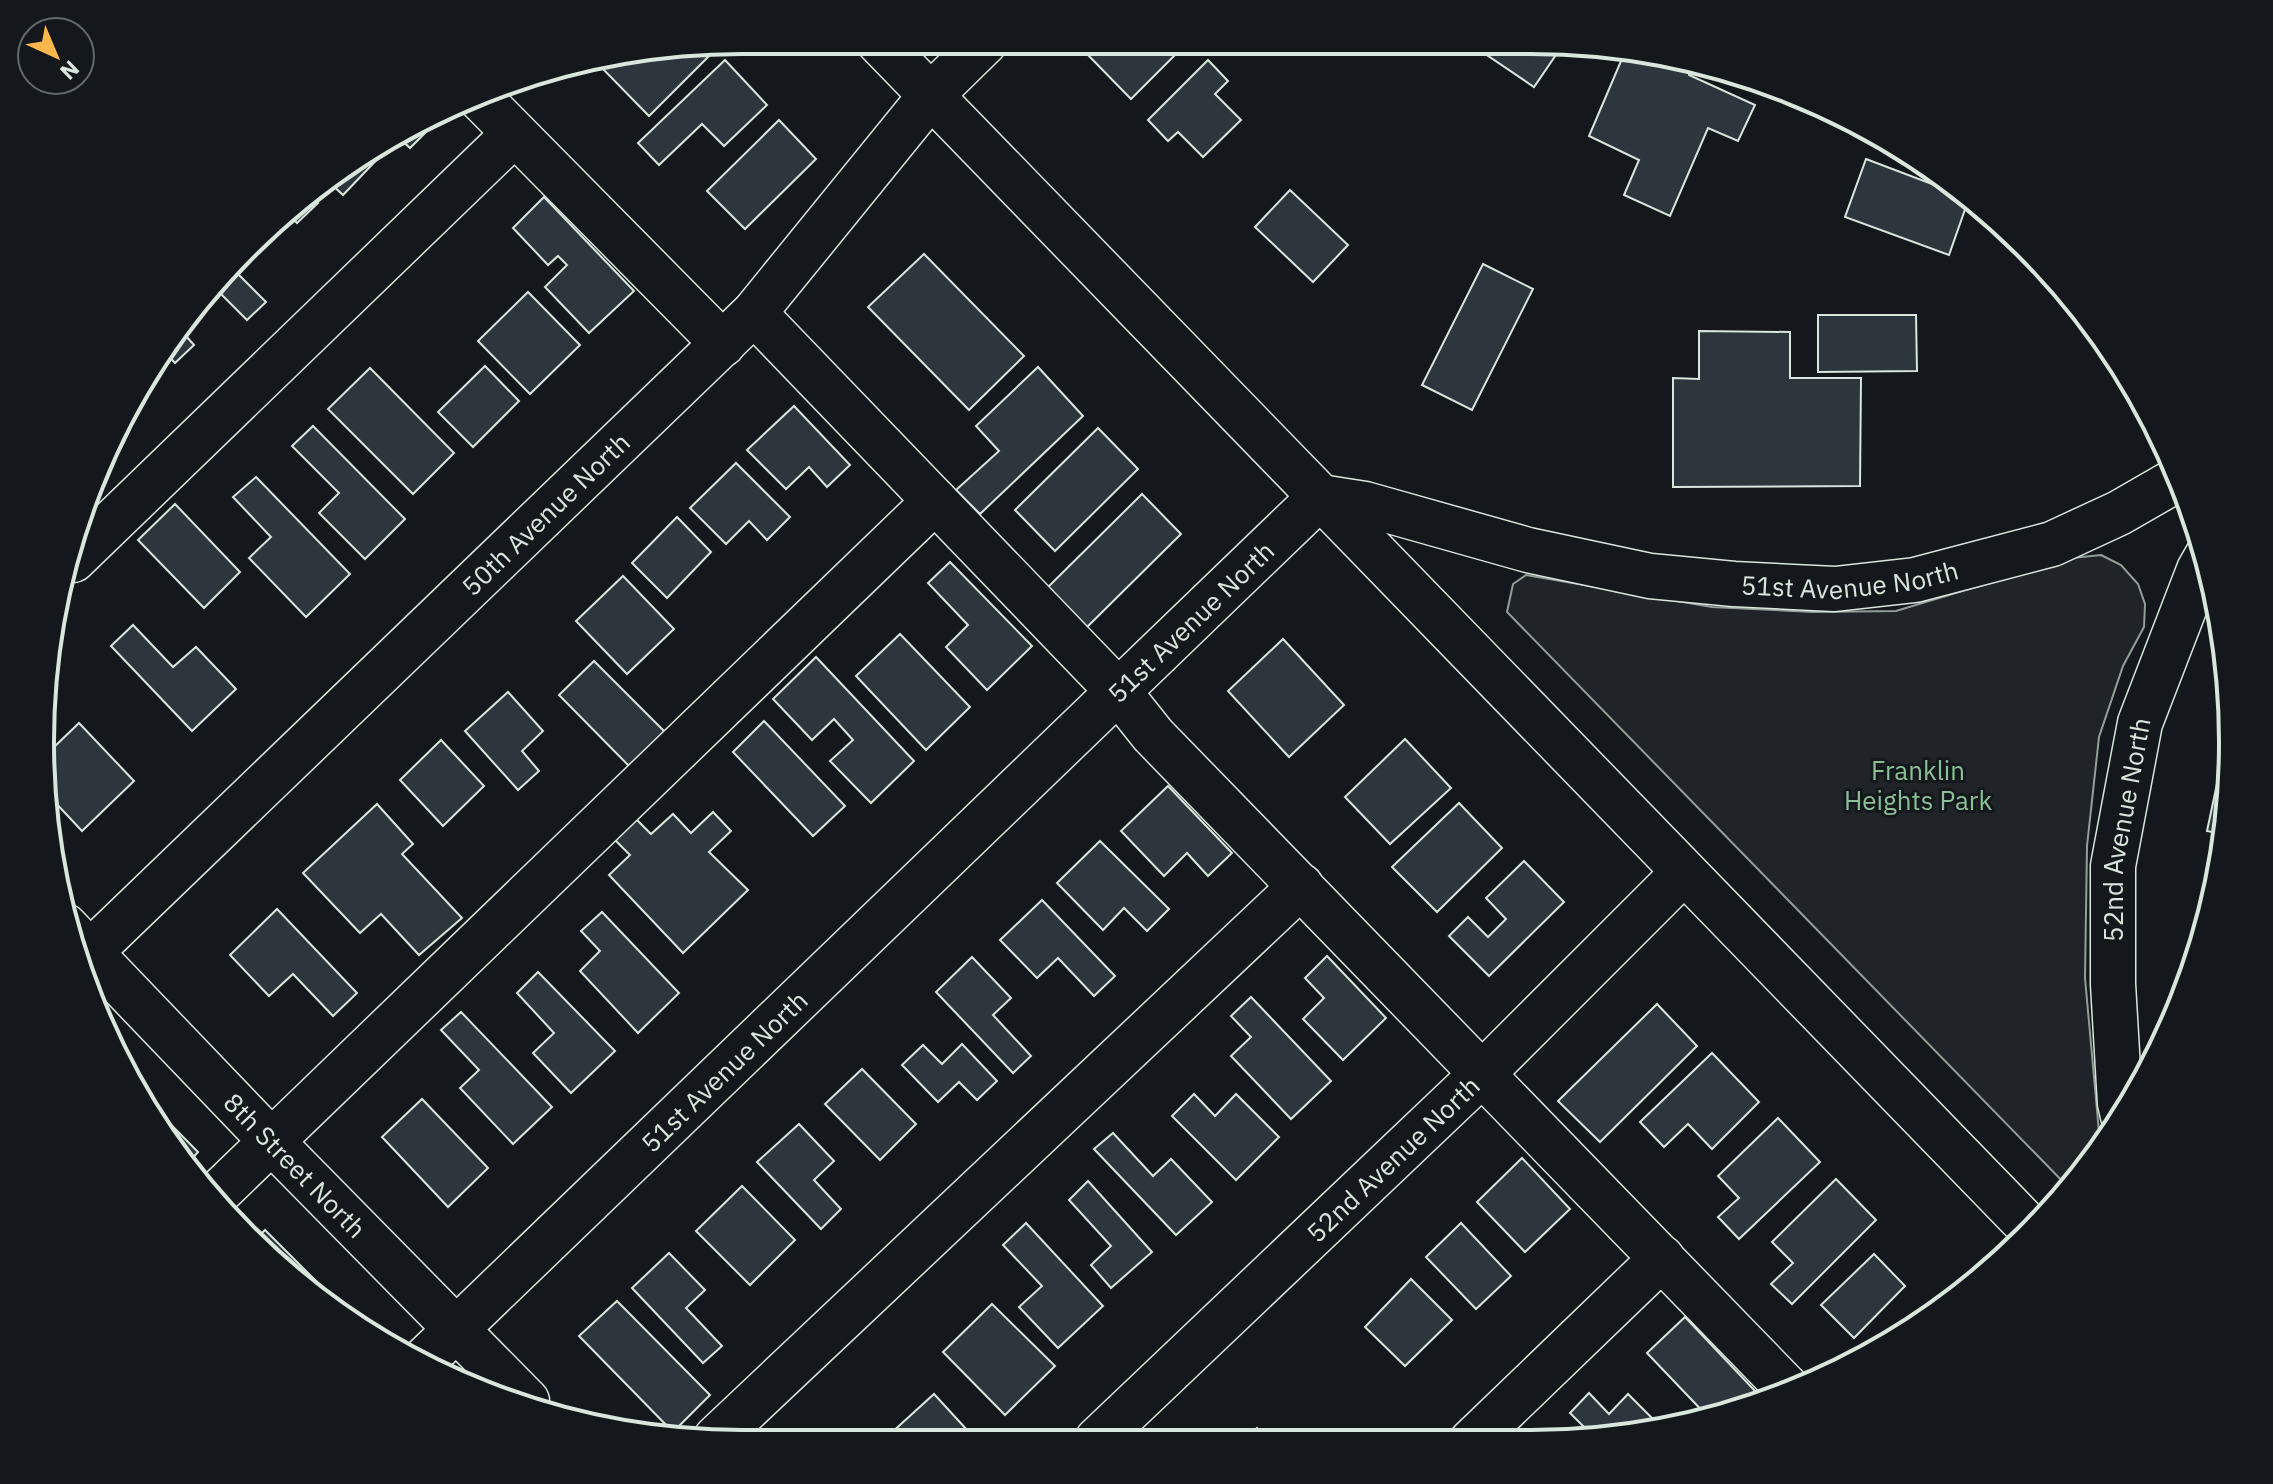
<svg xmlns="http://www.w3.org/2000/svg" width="2273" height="1484" viewBox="0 0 2273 1484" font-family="'IBM Plex Sans',sans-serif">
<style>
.green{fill:#202428;stroke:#939e99;stroke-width:2}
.building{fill:#2c363c;stroke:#d8e6dc;stroke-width:2}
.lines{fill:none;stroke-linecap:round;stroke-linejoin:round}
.minor-casing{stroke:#d8e6dc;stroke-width:47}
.major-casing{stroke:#d8e6dc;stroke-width:47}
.minor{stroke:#14181c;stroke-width:44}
.major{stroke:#14181c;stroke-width:44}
.labels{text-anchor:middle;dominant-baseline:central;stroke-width:6;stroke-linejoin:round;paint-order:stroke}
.street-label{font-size:26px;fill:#d8e6dc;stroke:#14181c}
.park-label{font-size:26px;fill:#8ac095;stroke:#14181c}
.rim{fill:none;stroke:#d8e6dc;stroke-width:4}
</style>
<rect width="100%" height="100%" fill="#14181c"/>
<path class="green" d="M2101 555 2121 565 2138 584 2145 604 2144 627 2123 666 2099 737 2087 846 2085 978 2099 1132 2103 1143 2070 1189 1507 612 1513 584 1526 575 1712 607 1813 612 1896 611 2072 558Z"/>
<g class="building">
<path d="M1099 42 1165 43 1176 54 1131 99 1087 54Z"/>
<path d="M713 45 717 48 649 116 599 65Z"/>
<path d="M1472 45 1562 46 1534 87Z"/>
<path d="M1627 47 1692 67 1689 75 1755 105 1738 141 1708 128 1670 216 1624 195 1639 160 1589 136Z"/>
<path d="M725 60 767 105 724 146 702 124 659 165 638 143Z"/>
<path d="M1208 60 1228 81 1215 94 1241 120 1203 157 1178 132 1168 141 1148 120Z"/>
<path d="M447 111 410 148 397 136Z"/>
<path d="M779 120 816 159 745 229 707 191Z"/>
<path d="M382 144 387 149 343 195 328 181 352 159Z"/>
<path d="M1866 159 1969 198 1949 255 1845 217Z"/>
<path d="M1290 190 1348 245 1313 282 1255 227Z"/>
<path d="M312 196 318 203 297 223 290 216Z"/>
<path d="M544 197 634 291 589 333 545 287 567 265 558 256 548 265 513 228Z"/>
<path d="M924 254 1024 356 969 410 868 307Z"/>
<path d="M1483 264 1533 289 1472 410 1422 385Z"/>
<path d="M233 269 266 302 247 320 214 287Z"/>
<path d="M528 292 580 345 530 394 478 341Z"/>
<path d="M1818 315H1916L1917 371 1818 372Z"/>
<path d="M178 327 194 345 175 363 164 351Z"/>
<path d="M1699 331 1790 332V378H1861L1860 486 1673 487V378L1699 379Z"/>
<path d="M485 366 519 401 473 447 438 412Z"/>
<path d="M1038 367 1083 416 980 514 956 490 999 451 976 426Z"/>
<path d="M370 368 454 453 413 494 328 409Z"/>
<path d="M794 406 850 465 827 487 809 467 786 489 747 450Z"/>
<path d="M313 426 405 519 365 559 319 513 339 493 292 446Z"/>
<path d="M1098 428 1138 469 1055 551 1015 510Z"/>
<path d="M736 463 790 517 767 540 749 521 726 544 690 508Z"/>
<path d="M256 477 350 574 306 617 249 558 271 537 233 497Z"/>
<path d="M1142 494 1181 534 1081 633 1041 594Z"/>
<path d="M175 504 240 572 204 608 138 540Z"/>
<path d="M677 517 711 552 667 598 632 563Z"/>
<path d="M950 562 1032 646 987 690 946 647 968 625 928 583Z"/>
<path d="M623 576 674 629 627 674 576 621Z"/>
<path d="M133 625 173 667 196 647 236 689 192 731 111 646Z"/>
<path d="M900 634 970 707 926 750 856 676Z"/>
<path d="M1283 639 1344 705 1289 757 1228 691Z"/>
<path d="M816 657 914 761 871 803 830 761 853 740 834 719 812 740 773 699Z"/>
<path d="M594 661 665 732 630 767 559 695Z"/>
<path d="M508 692 543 731 522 751 539 771 518 790 465 731Z"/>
<path d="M764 721 845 806 813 836 733 752Z"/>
<path d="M79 723 134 781 82 831 52 799 46 741 53 748Z"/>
<path d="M1405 739 1451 788 1390 844 1345 797Z"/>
<path d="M441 740 484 786 443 826 400 780Z"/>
<path d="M2217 784 2229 786 2227 835 2207 831Z"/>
<path d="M1168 786 1232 853 1208 876 1187 853 1164 876 1121 831Z"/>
<path d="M1459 803 1502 848 1437 912 1392 867Z"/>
<path d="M377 804 413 844 402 854 462 918 419 955 381 914 360 933 303 873Z"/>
<path d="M713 812 731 831 709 852 748 890 683 953 609 875 630 855 611 836 632 815 651 834 673 814 691 833Z"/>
<path d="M1100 841 1169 909 1147 931 1124 908 1103 930 1057 883Z"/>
<path d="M1524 861 1564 902 1489 976 1449 936 1468 917 1488 937 1506 919 1486 898Z"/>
<path d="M1042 900 1115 976 1094 996 1058 958 1037 978 1000 940Z"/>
<path d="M277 909 357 993 333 1016 293 974 269 996 230 955Z"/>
<path d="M602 912 679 993 638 1033 580 971 600 951 581 931Z"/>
<path d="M1327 956 1386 1018 1343 1060 1303 1019 1324 998 1305 978Z"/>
<path d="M972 957 1011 998 993 1015 1031 1056 1013 1073 936 992Z"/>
<path d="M538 972 615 1051 571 1093 533 1053 554 1033 517 993Z"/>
<path d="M1251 997 1331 1081 1291 1119 1231 1056 1251 1037 1231 1016Z"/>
<path d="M1657 1004 1697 1046 1600 1142 1558 1101Z"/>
<path d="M461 1012 552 1107 513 1144 460 1088 479 1070 441 1030Z"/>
<path d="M962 1044 997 1081 977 1100 959 1082 938 1102 902 1065 923 1045 942 1064Z"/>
<path d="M1712 1053 1759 1102 1712 1149 1688 1124 1664 1147 1640 1122Z"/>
<path d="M862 1069 916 1124 880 1160 825 1104Z"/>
<path d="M130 1083 198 1152 190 1161 134 1093Z"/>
<path d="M1194 1094 1215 1116 1236 1094 1279 1137 1236 1180 1172 1116Z"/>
<path d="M422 1099 488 1168 448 1207 382 1137Z"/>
<path d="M1778 1118 1820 1162 1739 1239 1718 1217 1739 1198 1718 1176Z"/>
<path d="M799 1124 834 1161 814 1180 841 1209 821 1229 757 1162Z"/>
<path d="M1113 1133 1153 1176 1171 1159 1212 1202 1176 1235 1094 1149Z"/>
<path d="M1522 1158 1570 1209 1525 1252 1477 1202Z"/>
<path d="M1836 1179 1876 1220 1792 1304 1771 1284 1793 1263 1772 1242Z"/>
<path d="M1088 1181 1152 1252 1111 1288 1091 1265 1111 1246 1069 1200Z"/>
<path d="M742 1186 795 1240 750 1285 696 1231Z"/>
<path d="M1026 1223 1103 1306 1058 1348 1019 1307 1042 1286 1003 1245Z"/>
<path d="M1461 1223 1511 1276 1476 1309 1426 1257Z"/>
<path d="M265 1230 342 1307 339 1310 279 1269 255 1240Z"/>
<path d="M669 1253 705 1290 686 1308 722 1346 703 1363 632 1288Z"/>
<path d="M1874 1254 1905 1286 1854 1338 1821 1305Z"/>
<path d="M1411 1279 1452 1320 1405 1366 1365 1327Z"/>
<path d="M617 1301 710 1395 673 1432 579 1336Z"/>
<path d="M992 1304 1055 1366 1005 1415 943 1352Z"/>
<path d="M1685 1317 1757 1393 1740 1410 1711 1420 1647 1353Z"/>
<path d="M1589 1393 1609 1414 1628 1394 1662 1428 1596 1439 1570 1413Z"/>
<path d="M934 1394 968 1431 959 1439H894L889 1435Z"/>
<path d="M1257 1428 1270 1441H1244Z"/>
</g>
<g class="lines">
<defs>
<g id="minor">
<path d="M478 96 723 344"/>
<path d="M754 313 1118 691 1153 735 1790 1391"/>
<path d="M73 560 514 134"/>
<path id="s1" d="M65 926 272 1142 527 1401"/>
<path id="s2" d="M80 962 754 313 931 95 985 42"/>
<path id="s3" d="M2123 1116 2120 1103 2113 984V866L2140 723 2199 570 2207 556"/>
<path d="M217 1194 935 501"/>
<path id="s4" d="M420 1364 1320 497 1365 504 1528 550 1650 576 1734 584 1835 589 1915 580 2052 544 2119 513 2178 479"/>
<path d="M716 1438 1301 886"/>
<path id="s5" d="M1097 1440 1483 1073 1684 872"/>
<path d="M1471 1442 1662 1258"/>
</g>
<path id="major" d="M878 41 2032 1230"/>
</defs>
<use href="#minor" class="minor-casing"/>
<use href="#major" class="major-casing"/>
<use href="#minor" class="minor"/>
<use href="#major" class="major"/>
</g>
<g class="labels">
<g class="street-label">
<text stroke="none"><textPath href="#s2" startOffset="646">50th Avenue North</textPath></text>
<text stroke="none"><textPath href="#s4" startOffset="1790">51st Avenue North</textPath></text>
<text stroke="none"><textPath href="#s4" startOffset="1070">51st Avenue North</textPath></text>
<text stroke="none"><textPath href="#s3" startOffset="288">52nd Avenue North</textPath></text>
<text stroke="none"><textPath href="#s4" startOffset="422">51st Avenue North</textPath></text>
<text stroke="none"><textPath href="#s5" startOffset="408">52nd Avenue North</textPath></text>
<text stroke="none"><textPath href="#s1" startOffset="332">8th Street North</textPath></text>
</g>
<g class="park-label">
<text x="1918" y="770">Franklin<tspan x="1918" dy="30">Heights Park</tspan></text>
</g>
</g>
<path d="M0 0H2273V1484H0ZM742 54H1531A688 688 0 0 1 2219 742V742A688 688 0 0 1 1531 1430H742A688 688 0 0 1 54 742V742A688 688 0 0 1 742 54Z" fill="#14181c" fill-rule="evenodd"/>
<path class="rim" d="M742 54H1531A688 688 0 0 1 2219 742V742A688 688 0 0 1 1531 1430H742A688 688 0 0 1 54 742V742A688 688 0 0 1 742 54Z"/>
<g transform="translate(56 56) rotate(136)"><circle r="38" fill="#14181c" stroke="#626a69" stroke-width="2"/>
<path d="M0-6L14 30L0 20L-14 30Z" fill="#ffb74d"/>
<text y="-12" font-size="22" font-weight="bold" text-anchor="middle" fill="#d8e6dc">N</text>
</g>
</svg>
